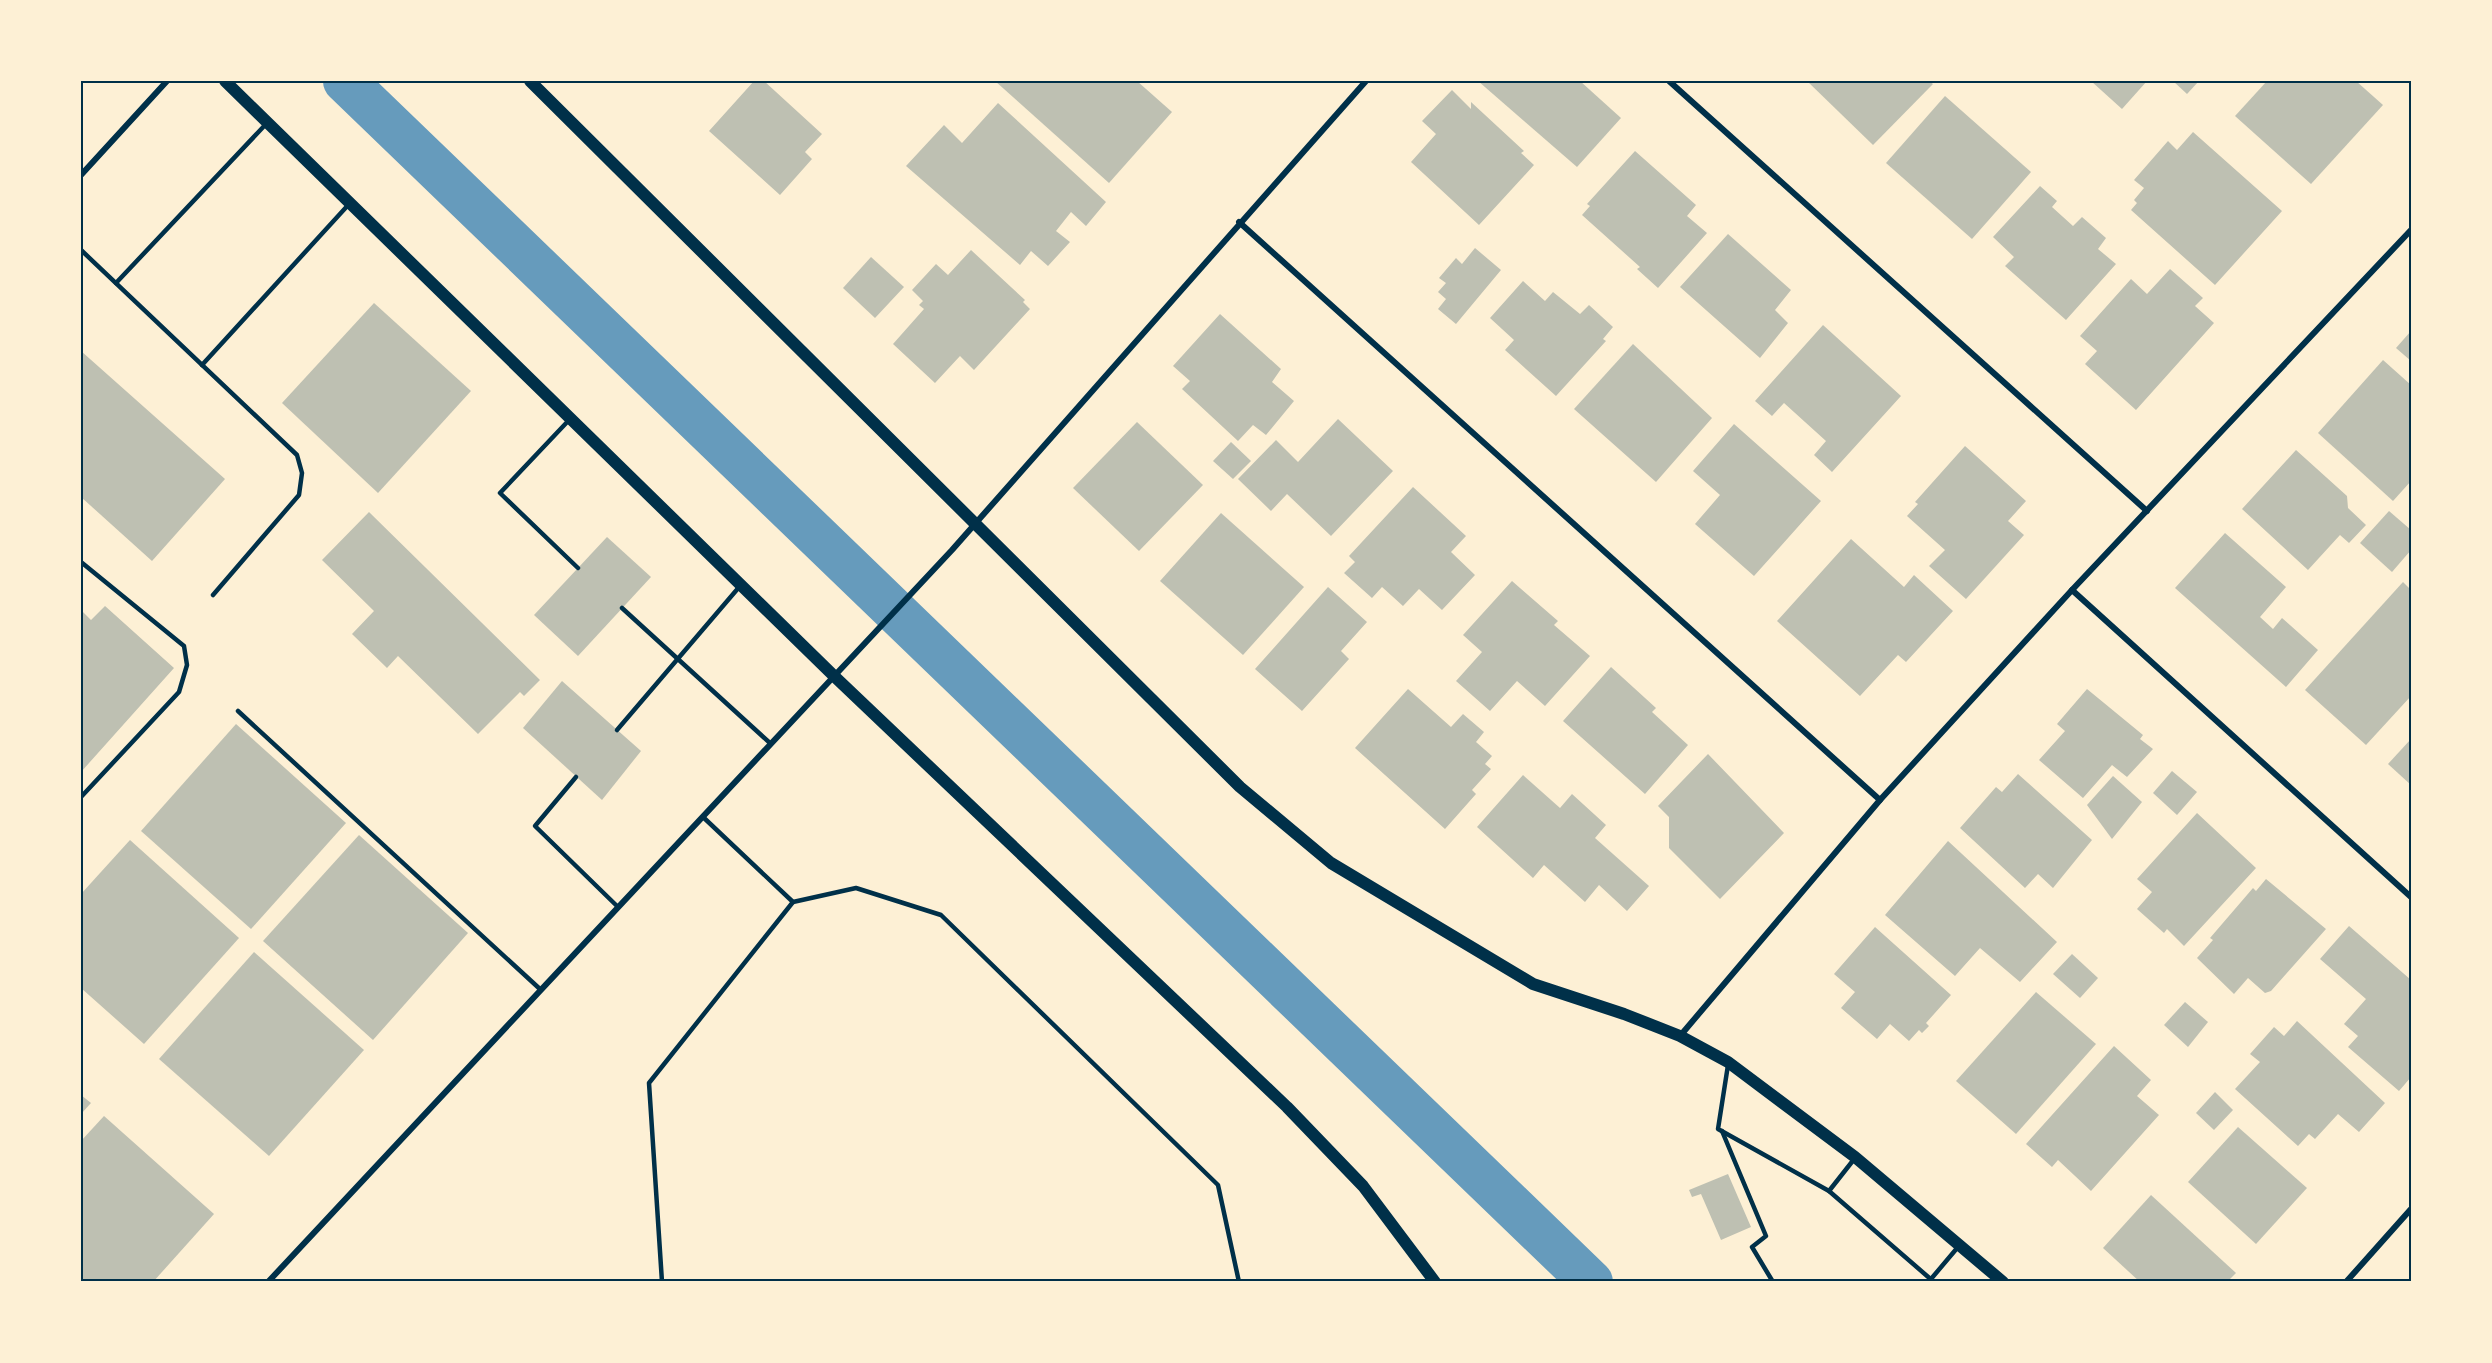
<svg xmlns="http://www.w3.org/2000/svg" width="2492" height="1363" viewBox="0 0 2492 1363" font-family="'Work Sans',sans-serif">
<style>
.lines{fill:none;stroke-linecap:round;stroke-linejoin:round}
.canal{stroke:#669bbc;stroke-width:44}
.building{fill:#bec0b2}
.service{stroke:#003049;stroke-width:4.5}
.minor{stroke:#003049;stroke-width:6}
.secondary{stroke:#003049;stroke-width:12}
.neatline{fill:none;stroke:#003049;stroke-width:2}
</style>
<rect width="100%" height="100%" fill="#fdf0d5"/>
<g class="lines">
<path class="canal" d="M345 81 1591 1282"/>
</g>
<g class="building">
<path d="M754 81H764L822 134 805 152 812 159 780 195 709 131Z"/>
<path d="M995 81H1137L1172 112 1109 183Z"/>
<path d="M1478 81H1580L1621 118 1577 167Z"/>
<path d="M1807 81H1929L1933 84 1873 145Z"/>
<path d="M2091 81H2147L2122 109Z"/>
<path d="M2173 81H2199L2187 94Z"/>
<path d="M2267 81H2356L2383 105 2311 184 2235 116Z"/>
<path d="M1452 90 1471 109V102L1524 151 1521 153 1534 165 1479 225 1411 162 1436 134 1422 121Z"/>
<path d="M1945 96 2031 172 1972 239 1886 163Z"/>
<path d="M998 103 1106 202 1086 226 1071 212 1056 231 1070 242 1048 266 1031 251 1020 265 906 166 944 125 962 143Z"/>
<path d="M2193 132 2282 211 2215 285 2131 210 2137 203 2134 200 2144 188 2134 180 2168 141 2177 150Z"/>
<path d="M1635 151 1696 205 1687 216 1707 233 1658 288 1637 269 1640 267 1582 215 1590 206 1587 204Z"/>
<path d="M2040 186 2057 201 2052 207 2073 226 2082 217 2106 238 2098 249 2116 264 2066 320 2005 266 2014 257 1993 237Z"/>
<path d="M1728 234 1791 290 1775 310 1788 323 1760 358 1680 287Z"/>
<path d="M1475 248 1501 270 1456 324 1438 309 1446 299 1438 292 1446 283 1439 278 1456 258 1462 264Z"/>
<path d="M971 250 1025 300 1023 302 1030 309 974 370 960 356 935 383 893 344 924 309 919 305 923 301 912 290 936 264 948 275Z"/>
<path d="M871 257 904 287 875 318 843 288Z"/>
<path d="M2170 269 2203 298 2195 306 2214 323 2136 410 2085 364 2097 351 2080 336 2131 279 2147 294Z"/>
<path d="M1523 281 1545 301 1553 292 1580 314 1589 305 1613 327 1603 339 1606 341 1556 396 1505 350 1514 340 1490 318Z"/>
<path d="M374 303 471 391 378 493 282 403Z"/>
<path d="M1220 314 1281 369 1272 382 1294 401 1266 435 1253 425 1238 441 1182 389 1190 381 1173 366Z"/>
<path d="M1823 325 1901 396 1832 472 1814 455 1826 441 1784 403 1772 416 1755 401Z"/>
<path d="M2411 331V361L2396 348Z"/>
<path d="M1633 344 1712 418 1656 482 1574 409Z"/>
<path d="M81 351 225 479 152 561 81 497Z"/>
<path d="M2383 360 2411 385V481L2393 501 2318 433Z"/>
<path d="M1338 419 1393 471 1331 536 1287 494 1271 511 1238 479 1276 440 1298 462Z"/>
<path d="M1137 422 1203 485 1139 551 1073 488Z"/>
<path d="M1734 424 1821 501 1754 576 1695 524 1720 495 1693 471Z"/>
<path d="M1231 442 1251 461 1233 479 1213 461Z"/>
<path d="M1965 446 2026 501 2008 521 2024 535 1966 599 1929 566 1945 550 1907 516 1918 504 1915 502Z"/>
<path d="M2296 450 2347 496 2348 508 2366 525 2349 543 2340 535 2308 570 2242 509Z"/>
<path d="M1413 487 1466 536 1451 552 1475 575 1442 610 1419 589 1403 606 1382 587 1372 598 1344 573 1355 562 1349 556Z"/>
<path d="M2389 511 2411 530V550L2392 572 2360 543Z"/>
<path d="M369 512 540 680 524 696 520 692 478 734 398 656 387 668 352 634 374 611 322 560Z"/>
<path d="M1221 513 1304 587 1243 655 1160 581Z"/>
<path d="M2225 533 2286 587 2260 617 2273 629 2282 618 2318 650 2286 687 2175 588Z"/>
<path d="M607 537 651 577 578 656 534 615Z"/>
<path d="M1851 539 1904 587 1914 575 1953 611 1906 662 1898 655 1860 696 1777 621Z"/>
<path d="M1512 581 1558 621 1554 625 1590 656 1545 706 1517 681 1490 711 1456 681 1482 652 1463 635Z"/>
<path d="M2403 582 2411 590V696L2366 745 2305 690Z"/>
<path d="M1328 587 1367 622 1341 651 1349 659 1302 711 1255 669Z"/>
<path d="M105 606 174 668 81 772V610L91 620Z"/>
<path d="M1611 667 1656 708 1652 712 1688 745 1645 794 1563 721Z"/>
<path d="M562 681 641 751 602 800 523 728Z"/>
<path d="M1408 689 1451 727 1463 714 1484 732 1476 742 1492 756 1485 764 1491 769 1472 790 1476 794 1445 829 1355 748Z"/>
<path d="M2087 689 2143 735 2140 739 2153 749 2127 777 2112 765 2083 798 2039 760 2065 731 2057 724Z"/>
<path d="M236 724 346 823 251 929 141 831Z"/>
<path d="M2411 739V785L2388 764Z"/>
<path d="M1708 754 1784 833 1720 899 1669 848V817L1658 806Z"/>
<path d="M2172 771 2197 792 2177 815 2153 793Z"/>
<path d="M2018 774 2092 840 2053 888 2038 874 2025 888 1960 828 1996 787 2002 792Z"/>
<path d="M1523 775 1560 808 1572 794 1606 825 1595 838 1649 886 1627 911 1599 885 1585 902 1544 865 1533 878 1477 827Z"/>
<path d="M2113 776 2142 802 2112 839 2087 805Z"/>
<path d="M2197 813 2256 868 2184 946 2167 929 2164 933 2137 909 2152 892 2137 879Z"/>
<path d="M359 835 468 933 373 1040 263 941Z"/>
<path d="M130 840 239 938 144 1044 81 988V894Z"/>
<path d="M1948 841 2057 942 2020 982 1980 948 1955 976 1885 915Z"/>
<path d="M2266 879 2326 929 2271 991 2265 993 2248 978 2234 994 2197 958 2213 940 2210 938 2253 888 2256 891Z"/>
<path d="M2349 926 2411 980V1077L2399 1091 2348 1047 2358 1036 2344 1024 2366 999 2320 959Z"/>
<path d="M1875 927 1951 995 1926 1023 1929 1026 1922 1033 1919 1030 1909 1041 1890 1024 1877 1039 1841 1008 1855 992 1834 974Z"/>
<path d="M254 952 364 1050 269 1156 159 1059Z"/>
<path d="M2072 954 2098 978 2080 998 2053 974Z"/>
<path d="M2036 992 2096 1044 2016 1134 1956 1081Z"/>
<path d="M2185 1002 2208 1022 2188 1047 2164 1025Z"/>
<path d="M2297 1021 2385 1103 2359 1132 2338 1114 2315 1139 2309 1134 2298 1146 2235 1089 2260 1062 2250 1054 2274 1027 2284 1036Z"/>
<path d="M2114 1046 2151 1080 2137 1096 2159 1115 2091 1191 2058 1160 2052 1167 2026 1144Z"/>
<path d="M2215 1092 2233 1110 2214 1130 2196 1113Z"/>
<path d="M81 1095 91 1103 81 1114Z"/>
<path d="M104 1116 214 1214 153 1282H81V1141Z"/>
<path d="M2238 1127 2307 1188 2256 1244 2188 1182Z"/>
<path d="M1728 1174 1751 1227 1721 1240 1701 1194 1692 1197 1689 1190Z"/>
<path d="M2151 1195 2236 1273 2227 1282H2140L2103 1248Z"/>
</g>
<g class="lines">
<g class="service">
<path d="M81 250 297 455 302 473 299 495 213 595"/>
<path d="M116 283 266 124"/>
<path d="M202 365 350 203"/>
<path d="M570 419 500 493 578 568"/>
<path d="M81 562 184 646 187 665 179 692 81 797"/>
<path d="M622 608 771 744"/>
<path d="M238 711 541 990"/>
<path d="M617 730 740 586"/>
<path d="M576 777 535 826 618 907"/>
<path d="M703 817 793 902 856 888 941 915 1218 1185 1239 1282"/>
<path d="M1728 1065 1718 1129 1829 1191 1934 1282"/>
<path d="M1722 1131 1766 1236 1752 1247 1773 1282"/>
<path d="M1829 1191 1855 1158"/>
<path d="M1931 1279 1958 1247"/>
<path d="M662 1282 649 1083 793 902"/>
</g>
<g class="minor">
<path d="M1669 81 2147 511"/>
<path d="M81 175 167 81"/>
<path d="M1239 222 1880 800"/>
<path d="M2072 590 2411 897"/>
<path d="M1680 1036 1880 800 2072 590 2411 230"/>
<path d="M268 1282 952 550 1366 81"/>
<path d="M2346 1282 2411 1209"/>
</g>
<g class="secondary">
<path d="M225 81 834 676 1287 1107 1363 1186 1435 1282"/>
<path d="M530 81 1240 787 1331 863 1533 984 1624 1014 1680 1036 1728 1062 1855 1157 2003 1282"/>
</g>
</g>
<rect width="2492" height="1363" fill="none" stroke="#fdf0d5" stroke-width="165"/>
<rect x="82" y="82" width="2328" height="1198" class="neatline"/>
</svg>
